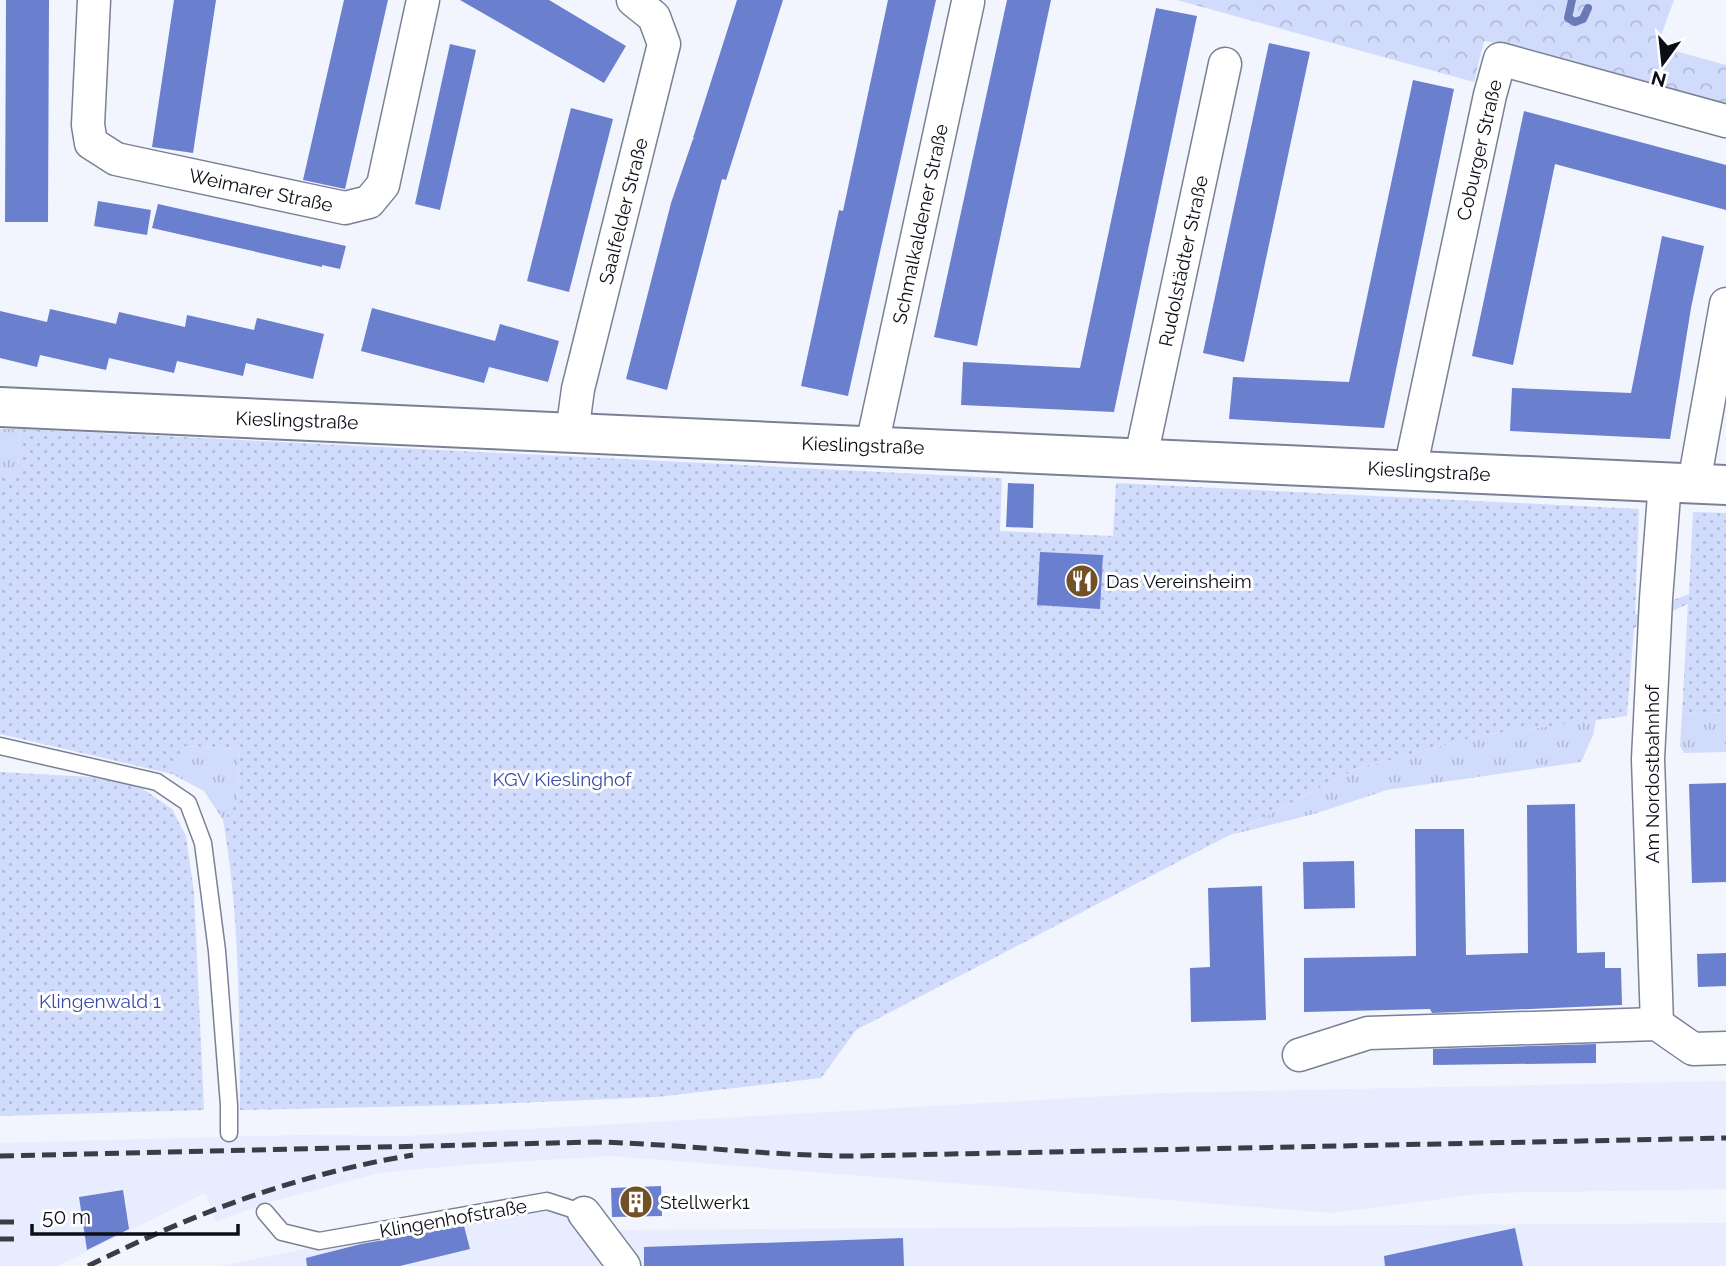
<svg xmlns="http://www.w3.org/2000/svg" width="1726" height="1266" viewBox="0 0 1726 1266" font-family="Raleway,sans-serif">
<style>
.built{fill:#e7ecfe}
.grass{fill:url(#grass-tufts)}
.park{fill:url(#park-crowns)}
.garden{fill:url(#garden-dots)}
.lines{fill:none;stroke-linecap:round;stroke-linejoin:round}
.stream{stroke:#6a7ab6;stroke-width:8}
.building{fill:#6a7fcd}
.lane-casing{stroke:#7a8194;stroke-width:19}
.street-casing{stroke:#7a8194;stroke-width:35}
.secondary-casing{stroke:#7a8194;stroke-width:42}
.lane{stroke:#fff;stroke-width:16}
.street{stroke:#fff;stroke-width:32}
.secondary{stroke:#fff;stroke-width:38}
.rail{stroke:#3b3d45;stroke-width:5;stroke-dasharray:14 7;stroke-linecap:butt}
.labels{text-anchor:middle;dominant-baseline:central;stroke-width:6;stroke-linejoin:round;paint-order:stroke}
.street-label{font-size:19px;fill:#0c0e16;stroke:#fff}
.poi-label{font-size:19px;fill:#0c0e16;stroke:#fff;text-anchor:start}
.park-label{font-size:19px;fill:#3a4ba8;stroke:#fff}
</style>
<defs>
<pattern id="grass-tufts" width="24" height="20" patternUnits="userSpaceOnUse" patternTransform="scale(1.75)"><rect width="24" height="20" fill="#d1dbfb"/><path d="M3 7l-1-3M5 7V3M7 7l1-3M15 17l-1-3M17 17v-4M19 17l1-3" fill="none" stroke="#b2bbd6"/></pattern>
<pattern id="park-crowns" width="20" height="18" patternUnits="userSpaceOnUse" patternTransform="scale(1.75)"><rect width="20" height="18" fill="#d1dbfb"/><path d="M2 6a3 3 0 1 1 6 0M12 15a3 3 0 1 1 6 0" fill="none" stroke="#b2bbd6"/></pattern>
<pattern id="garden-dots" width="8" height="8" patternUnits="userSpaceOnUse" patternTransform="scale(1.75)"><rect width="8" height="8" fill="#d1dbfb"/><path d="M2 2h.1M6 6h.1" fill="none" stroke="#b2bbd6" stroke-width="1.8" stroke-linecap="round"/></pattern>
</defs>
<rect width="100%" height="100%" fill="#f2f5fe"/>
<g class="built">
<path d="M1726 1081V1189L1487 1193 1331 1213 611 1156 463 1165 379 1173 266 1203 216 1222 205 1193 58 1266H0V1143L297 1135 405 1136 1162 1093Z"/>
<path d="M569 1196 617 1230 1726 1223V1266H220Z"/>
</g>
<g class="grass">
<path d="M0 429H20L18 476H0Z"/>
<path d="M1726 712V752L1684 753 1680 746 1682 714Z"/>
<path d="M1596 720 1593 735 1581 762 1387 790 1314 814 1230 835 1354 770 1481 735Z"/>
<path d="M184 746 240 749 237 803 223 820 204 791 172 774Z"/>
</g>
<path class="park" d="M1177 0H1674L1657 46 1726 65V103L1512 45 1484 41 1474 82Z"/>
<g class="garden">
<path d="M20 429 1002 478 1000 531 1113 536 1116 483 1639 509 1635 615 1689 594 1693 512 1726 513V712L1682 714 1688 604 1634 628 1627 716 1481 735 1354 770 856 1030 821 1078 657 1097 465 1105 240 1110C239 1013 240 916 223 820L237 803 240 749 185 746 172 774 0 734V476H18Z"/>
<path d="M0 772 110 778 139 786 172 809 186 836 194 892 204 1110 0 1116Z"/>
</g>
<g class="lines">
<path class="stream" d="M1572 0 1568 18 1575 22 1583 19 1588 8"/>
</g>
<g class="building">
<path d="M6 0H49L48 222H5Z"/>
<path d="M174 0H216L193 153 152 147Z"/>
<path d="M344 0H388L345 189 303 180Z"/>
<path d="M460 0H549L626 46 604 83Z"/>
<path d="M737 0H783L726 180 722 179 667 390 626 379 671 203 693 139H695L693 138Z"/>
<path d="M888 0H936L848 396 801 386 839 210 843 211Z"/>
<path d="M1007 0H1051L977 346 934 337Z"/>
<path d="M1156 8 1197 16 1114 412 961 405 963 362 1080 368Z"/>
<path d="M1269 43 1310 52 1244 362 1203 353Z"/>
<path d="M450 44 476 50 440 210 415 204Z"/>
<path d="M1413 80 1454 89 1384 428 1229 419 1233 377 1349 382Z"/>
<path d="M571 108 613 119 569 292 527 281Z"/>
<path d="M1524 111 1726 165V210L1555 164 1513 365 1472 356Z"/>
<path d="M98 201 151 210 147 235 94 226Z"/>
<path d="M158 204 346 246 340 269 322 265V267L152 228Z"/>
<path d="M1662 236 1704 246 1691 308 1670 439 1510 431 1512 388 1631 393Z"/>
<path d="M372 308 495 341 500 324 559 341 548 382 489 367 484 383 361 351Z"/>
<path d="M50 309 116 324 119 312 185 327 187 315 254 330 257 318 324 334 313 379 246 363 243 376 177 361 174 373 109 358 106 370 40 355 37 367 0 358V311L47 322Z"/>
<path d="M1008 483 1034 484 1033 528 1006 527Z"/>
<path d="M1040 552 1103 555 1100 609 1037 605Z"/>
<path d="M1726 783V882L1692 883 1689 784Z"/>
<path d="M1575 804 1577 953 1605 952V968H1621L1622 1005 1432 1013 1430 1009 1304 1012V958L1416 956 1415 829H1464L1466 955 1528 953 1527 805Z"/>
<path d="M1354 861 1355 908 1304 909 1303 862Z"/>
<path d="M1262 886 1266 1020 1191 1022 1190 968 1210 967 1208 888Z"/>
<path d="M1726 953V986L1698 987 1697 954Z"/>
<path d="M1596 1044V1063L1433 1065V1049Z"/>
<path d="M661 1186 662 1216 612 1217 611 1188Z"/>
<path d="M123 1190 129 1229 87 1250 79 1197Z"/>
<path d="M464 1226 470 1249 400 1266H307L306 1258 361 1244Z"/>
<path d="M1515 1228 1523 1266H1385L1384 1256Z"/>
<path d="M903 1238 904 1266H644V1247Z"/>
</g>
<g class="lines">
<defs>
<g id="lane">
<path d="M0 746 157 782 188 803 203 843 217 951 229 1105V1133"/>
<path d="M265 1212 282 1232 319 1241 547 1201 584 1213"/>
</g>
<g id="street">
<path d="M94 0 88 125 91 143 116 159 345 208 369 202 383 185 423 0"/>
<path d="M572 433 578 389 664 44 654 17 633 0"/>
<path d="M872 445 968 2"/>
<path d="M1141 457 1225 64"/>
<path d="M1410 470 1490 95 1500 59 1726 121"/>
<path d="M1665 482 1656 599 1648 759 1657 1024 1693 1049 1726 1048"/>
<path d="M1694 483 1726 304"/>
<path d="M1299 1055 1368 1033 1657 1024"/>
<path d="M584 1213 624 1266"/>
</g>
<path id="secondary" d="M0 407 1726 485"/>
</defs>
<use href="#lane" class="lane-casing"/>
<use href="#street" class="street-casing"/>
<use href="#secondary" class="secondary-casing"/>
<use href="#lane" class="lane"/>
<use href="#street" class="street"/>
<use href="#secondary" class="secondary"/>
<g class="rail">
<path d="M0 1156 596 1142C682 1144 768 1156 855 1156L1726 1138"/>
<path d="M0 1222H18"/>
<path d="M0 1239H20"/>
<path d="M88 1266C192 1214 297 1174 413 1155"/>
</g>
</g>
<defs>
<symbol id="restaurant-disc" viewBox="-11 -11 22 22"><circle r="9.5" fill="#725128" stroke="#fff"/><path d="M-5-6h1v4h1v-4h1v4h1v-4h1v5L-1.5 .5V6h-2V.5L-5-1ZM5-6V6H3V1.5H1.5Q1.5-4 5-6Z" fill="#fff"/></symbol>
<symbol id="building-disc" viewBox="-11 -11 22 22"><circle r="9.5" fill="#725128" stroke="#fff"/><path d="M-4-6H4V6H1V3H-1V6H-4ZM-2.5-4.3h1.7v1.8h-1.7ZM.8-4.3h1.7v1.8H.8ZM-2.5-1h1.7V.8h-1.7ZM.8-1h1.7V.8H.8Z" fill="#fff"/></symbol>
</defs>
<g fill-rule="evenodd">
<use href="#restaurant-disc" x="1063" y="562" width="38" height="38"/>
<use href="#building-disc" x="617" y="1183" width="38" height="38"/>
</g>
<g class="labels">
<g class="street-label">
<text transform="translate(1479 150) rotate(-77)">Coburger Straße</text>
<text transform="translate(261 190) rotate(12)">Weimarer Straße</text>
<text transform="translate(623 211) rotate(-76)">Saalfelder Straße</text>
<text transform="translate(920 224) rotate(-78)">Schmalkaldener Straße</text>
<text transform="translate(1183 261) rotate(-78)">Rudolstädter Straße</text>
<text transform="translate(297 420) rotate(2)">Kieslingstraße</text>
<text transform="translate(863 445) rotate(2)">Kieslingstraße</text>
<text transform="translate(1429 471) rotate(3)">Kieslingstraße</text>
<text transform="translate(1652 774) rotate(-90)">Am Nordostbahnhof</text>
<text transform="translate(453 1218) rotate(-10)">Klingenhofstraße</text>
</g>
<g class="poi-label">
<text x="1106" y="581">Das Vereinsheim</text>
<text x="660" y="1202">Stellwerk1</text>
</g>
<g class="park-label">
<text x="562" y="779">KGV Kieslinghof</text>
<text x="100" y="1001">Klingenwald 1</text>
</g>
</g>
<g transform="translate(1663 63) rotate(195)" stroke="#ffffff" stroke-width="5" paint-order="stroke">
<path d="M0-5L12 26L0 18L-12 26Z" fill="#0c0e16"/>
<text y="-10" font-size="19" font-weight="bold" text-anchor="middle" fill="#0c0e16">N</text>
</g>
<path d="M32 1224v10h206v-10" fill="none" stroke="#0c0e16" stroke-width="3.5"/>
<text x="42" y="1224" font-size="21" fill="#0c0e16" stroke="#ffffff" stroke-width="5" paint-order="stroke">50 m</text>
</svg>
